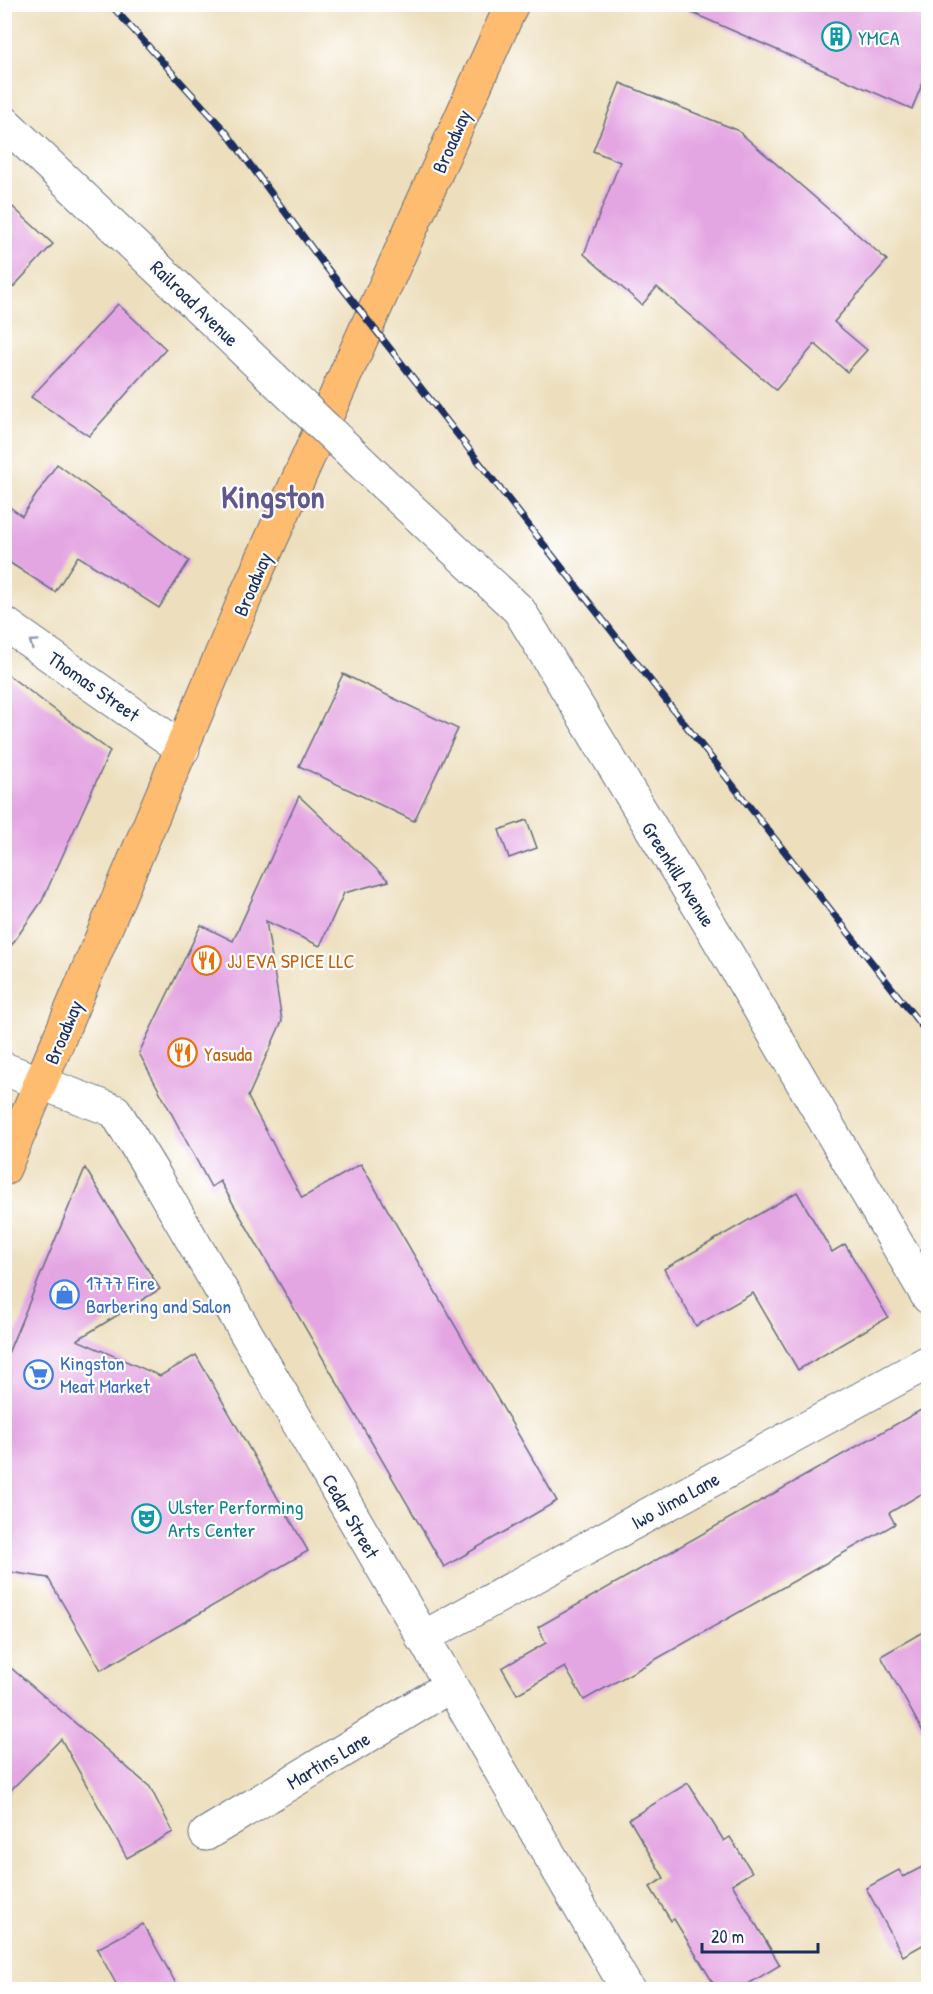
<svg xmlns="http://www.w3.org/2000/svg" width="933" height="1994" viewBox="0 0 933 1994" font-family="'Patrick Hand',sans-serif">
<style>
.building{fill:#e4a6e3}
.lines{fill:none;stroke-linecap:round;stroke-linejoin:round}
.minor-casing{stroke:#646d7f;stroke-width:35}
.highway-casing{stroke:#646d7f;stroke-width:35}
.minor{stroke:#fff;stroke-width:33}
.highway{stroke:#febc70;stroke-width:33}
.rail-casing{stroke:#1b2f5e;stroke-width:7}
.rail{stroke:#fff;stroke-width:4.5;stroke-dasharray:14;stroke-linecap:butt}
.minor-bridge-casing{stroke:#646d7f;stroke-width:35;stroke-linecap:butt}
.minor-bridge{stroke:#fff;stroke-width:33}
.oneway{stroke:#8d97ae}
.labels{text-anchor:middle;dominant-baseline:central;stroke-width:4.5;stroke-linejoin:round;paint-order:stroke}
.culture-label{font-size:20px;fill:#0d838f;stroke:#fff;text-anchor:start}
.street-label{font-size:20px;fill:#1b2f5e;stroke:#fff}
.food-label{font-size:20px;fill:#c56008;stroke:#fff;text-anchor:start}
.shop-label{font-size:20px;fill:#366cbe;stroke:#fff;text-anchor:start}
.town-label{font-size:32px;font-weight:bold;fill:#61598d;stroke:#fff}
</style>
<rect width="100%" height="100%" fill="#fff"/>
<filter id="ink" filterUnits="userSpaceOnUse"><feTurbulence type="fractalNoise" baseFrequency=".0167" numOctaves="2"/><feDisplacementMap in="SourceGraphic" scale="12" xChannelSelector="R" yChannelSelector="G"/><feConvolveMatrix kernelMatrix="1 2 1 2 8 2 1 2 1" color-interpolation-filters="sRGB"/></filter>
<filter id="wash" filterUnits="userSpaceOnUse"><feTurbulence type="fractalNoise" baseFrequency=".008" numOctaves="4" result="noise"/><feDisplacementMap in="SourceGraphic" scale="24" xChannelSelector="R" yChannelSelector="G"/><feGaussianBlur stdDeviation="1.35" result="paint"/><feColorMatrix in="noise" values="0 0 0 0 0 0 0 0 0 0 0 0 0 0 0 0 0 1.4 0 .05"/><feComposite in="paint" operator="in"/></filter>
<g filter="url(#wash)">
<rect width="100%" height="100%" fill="#eddfbd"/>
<g id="blocks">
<g class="building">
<path d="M672 4H928V69L912 109Z"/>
<path d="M620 83 737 130 887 260 834 322 867 350 847 372 815 344 776 390 657 287 642 305 584 254 620 162 593 151Z"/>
<path d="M4 199 53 244 4 297Z"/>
<path d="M118 304 166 349 89 436 31 397Z"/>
<path d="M57 464 189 561 159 608 78 556 55 592 4 559V503L22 516Z"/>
<path d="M4 672 110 751 42 901 4 956Z"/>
<path d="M343 674 458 729 414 821 299 766Z"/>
<path d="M299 796 389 881 344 893 320 946 266 921 282 1021 248 1097 302 1198 361 1164 557 1501 444 1567 220 1181 211 1187 139 1053 201 925 233 941Z"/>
<path d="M527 820 537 848 509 858 499 830Z"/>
<path d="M85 1168 160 1289 77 1340 160 1376 196 1355 308 1551 101 1670 48 1578 4 1571V1363Z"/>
<path d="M797 1192 832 1252 845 1244 888 1317 798 1370 753 1293 696 1326 664 1269Z"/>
<path d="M928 1406V1490L889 1513 895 1524 584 1700 565 1667 517 1694 502 1668 546 1643 538 1627Z"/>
<path d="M928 1629V1741L881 1656Z"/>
<path d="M4 1662 150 1787 173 1832 127 1858 61 1739 4 1797Z"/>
<path d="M688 1783 724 1841 730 1837 752 1872 732 1884 780 1965 740 1989H717L674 1919 671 1921 650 1887 664 1878 629 1819Z"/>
<path d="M928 1864V1942L903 1956 866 1888 899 1870 903 1877Z"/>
<path d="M143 1924 179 1989H119L97 1949Z"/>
</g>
</g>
</g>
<g filter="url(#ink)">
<use href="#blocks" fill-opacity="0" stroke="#646d7f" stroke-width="1.5"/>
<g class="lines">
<defs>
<g id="minor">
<path d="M4 122 273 378"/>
<path d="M385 485 519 610 715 933 928 1297"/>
<path d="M4 623 183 749"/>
<path d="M4 1069 115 1111 156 1178 628 1990"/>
<path d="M422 1638 928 1362"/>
<path d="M206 1834 450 1686"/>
</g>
<path id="highway" d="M4 1169 248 591 512 4"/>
</defs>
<use href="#minor" class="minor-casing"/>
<use href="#highway" class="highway-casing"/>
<use href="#minor" class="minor"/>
<use href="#highway" class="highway"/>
<defs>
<path id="rail" d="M110 4 226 132 322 262 928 1034"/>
</defs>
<use href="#rail" class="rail-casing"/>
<use href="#rail" class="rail"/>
<defs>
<path id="minor-bridge" d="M273 378 385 485"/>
</defs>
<use href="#minor-bridge" class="minor-bridge-casing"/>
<use href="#minor-bridge" class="minor-bridge"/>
</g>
<defs><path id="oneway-chevron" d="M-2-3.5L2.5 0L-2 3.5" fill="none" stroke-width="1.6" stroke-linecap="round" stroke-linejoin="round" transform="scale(1.5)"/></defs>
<use class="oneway" href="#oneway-chevron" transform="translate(33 643) rotate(-145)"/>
</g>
<defs>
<symbol id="building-ring" viewBox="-11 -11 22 22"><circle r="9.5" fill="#fff" stroke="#0f9aa8" stroke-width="1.5"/><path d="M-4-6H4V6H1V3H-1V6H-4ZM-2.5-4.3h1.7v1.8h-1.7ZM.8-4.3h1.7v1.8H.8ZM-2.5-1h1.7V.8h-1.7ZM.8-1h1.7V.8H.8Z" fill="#0f9aa8"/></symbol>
<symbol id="restaurant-ring" viewBox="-11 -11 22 22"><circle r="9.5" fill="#fff" stroke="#e8710a" stroke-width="1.5"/><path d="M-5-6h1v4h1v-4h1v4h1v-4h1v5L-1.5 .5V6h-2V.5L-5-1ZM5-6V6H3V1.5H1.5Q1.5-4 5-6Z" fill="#e8710a"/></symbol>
<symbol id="shop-ring" viewBox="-11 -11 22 22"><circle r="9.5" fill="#fff" stroke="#3f7fe0" stroke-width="1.5"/><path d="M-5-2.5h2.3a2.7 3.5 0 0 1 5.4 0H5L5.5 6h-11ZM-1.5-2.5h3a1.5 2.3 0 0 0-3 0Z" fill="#3f7fe0"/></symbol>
<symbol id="supermarket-ring" viewBox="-11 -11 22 22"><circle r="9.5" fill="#fff" stroke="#3f7fe0" stroke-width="1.5"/><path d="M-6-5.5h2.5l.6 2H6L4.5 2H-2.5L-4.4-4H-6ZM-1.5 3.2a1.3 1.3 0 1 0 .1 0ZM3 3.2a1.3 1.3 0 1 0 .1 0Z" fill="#3f7fe0"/></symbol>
<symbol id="theatre-ring" viewBox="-11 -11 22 22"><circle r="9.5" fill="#fff" stroke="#0f9aa8" stroke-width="1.5"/><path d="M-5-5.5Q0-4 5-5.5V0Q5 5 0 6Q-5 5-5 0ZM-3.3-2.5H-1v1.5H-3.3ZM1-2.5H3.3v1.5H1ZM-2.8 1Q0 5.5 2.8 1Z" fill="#0f9aa8"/></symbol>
</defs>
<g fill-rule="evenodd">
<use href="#building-ring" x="820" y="20" width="33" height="33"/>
<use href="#restaurant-ring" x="190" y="944" width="33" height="33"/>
<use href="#restaurant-ring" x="166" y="1036" width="33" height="33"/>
<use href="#shop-ring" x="48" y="1278" width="33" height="33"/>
<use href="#supermarket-ring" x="22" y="1358" width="33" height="33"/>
<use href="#theatre-ring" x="130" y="1502" width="33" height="33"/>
</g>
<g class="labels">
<g class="culture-label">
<text x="858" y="37">YMCA</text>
<text x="168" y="1506">Ulster Performing<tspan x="168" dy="23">Arts Center</tspan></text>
</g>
<g class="street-label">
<text transform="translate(451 141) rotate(-66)">Broadway</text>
<text transform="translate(195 303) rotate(44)">Railroad Avenue</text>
<text transform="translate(252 584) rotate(-67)">Broadway</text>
<text transform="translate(94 686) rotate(35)">Thomas Street</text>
<text transform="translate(679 874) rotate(58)">Greenkill Avenue</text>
<text transform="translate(63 1032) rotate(-67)">Broadway</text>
<text transform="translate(675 1500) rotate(-29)">Iwo Jima Lane</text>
<text transform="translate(351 1516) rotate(60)">Cedar Street</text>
<text transform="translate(328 1760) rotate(-31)">Martins Lane</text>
</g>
<g class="food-label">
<text x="227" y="960">JJ EVA SPICE LLC</text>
<text x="204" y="1053">Yasuda</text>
</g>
<g class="shop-label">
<text x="86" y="1282">1777 Fire<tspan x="86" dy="23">Barbering and Salon</tspan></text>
<text x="60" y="1362">Kingston<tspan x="60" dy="23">Meat Market</tspan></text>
</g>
<g class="town-label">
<text x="273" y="496">Kingston</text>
</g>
</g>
<rect width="933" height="1994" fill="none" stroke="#fff" stroke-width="24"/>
<path d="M702 1943v9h116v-9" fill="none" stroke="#1b2f5e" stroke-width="3"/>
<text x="711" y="1943" font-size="18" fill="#1b2f5e" stroke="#ffffff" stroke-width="4.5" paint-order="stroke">20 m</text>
</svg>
